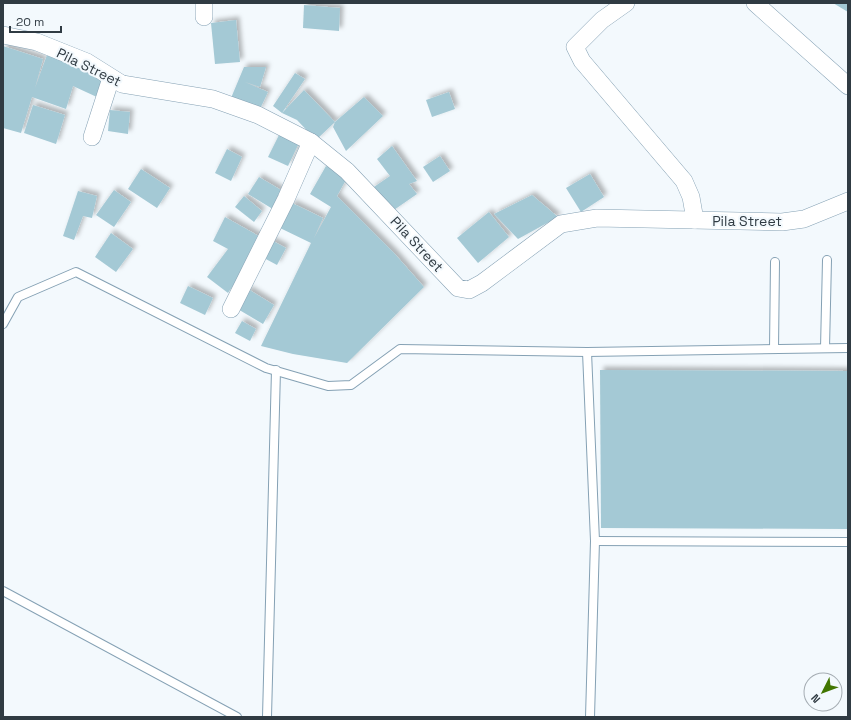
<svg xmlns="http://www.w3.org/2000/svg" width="851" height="720" viewBox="0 0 851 720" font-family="'Space Grotesk',sans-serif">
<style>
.building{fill:#a4c9d5;filter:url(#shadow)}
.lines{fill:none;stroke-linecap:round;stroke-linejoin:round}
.lane-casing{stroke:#85a1b4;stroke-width:10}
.street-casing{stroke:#85a1b4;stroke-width:18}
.lane{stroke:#fff;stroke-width:8}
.street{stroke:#fff;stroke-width:17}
.labels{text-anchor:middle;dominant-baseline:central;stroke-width:4;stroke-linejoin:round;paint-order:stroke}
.street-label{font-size:14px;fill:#303b43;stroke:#f3f9fd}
</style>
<defs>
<filter id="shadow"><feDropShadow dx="3.5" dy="-3.5" stdDeviation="2" flood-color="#0004"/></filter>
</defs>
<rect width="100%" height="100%" fill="#f3f9fd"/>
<g class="building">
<path d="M833 3H848V12Z"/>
<path d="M304 5 340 8 339 31 303 28Z"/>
<path d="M236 20 240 62 215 64 211 23Z"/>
<path d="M3 46 43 59 35 88 47 55 107 80 99 98 73 86 66 109 32 97 21 133 3 128Z"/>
<path d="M244 67H266L260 87 245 82 268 92 259 111 231 98Z"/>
<path d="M295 73 305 79 282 113 304 90 335 122 364 97 383 116 346 151 333 127 335 122 316 140 297 120 282 113 273 106Z"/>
<path d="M449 92 455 109 432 117 426 100Z"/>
<path d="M33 105 65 115 56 144 24 133Z"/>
<path d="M110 110 130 112 128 134 108 131Z"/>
<path d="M280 133 299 143 288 166 268 157Z"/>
<path d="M392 146 417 181 409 184 417 194 391 212 371 189 390 176 377 159Z"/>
<path d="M227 149 242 157 231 181 215 173Z"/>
<path d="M440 156 450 171 433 182 423 167Z"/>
<path d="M326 166 347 178 337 196 394 253 424 287 347 363 293 354 261 346 311 243 280 228 292 203 323 218 314 238 331 207 310 194Z"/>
<path d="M141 169 170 188 157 208 128 189Z"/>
<path d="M590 174 604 197 581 212 566 188Z"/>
<path d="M259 177 286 193 276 211 248 194Z"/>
<path d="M114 190 131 202 114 227 96 215Z"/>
<path d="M78 191 97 196 92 218 83 216 74 240 63 236Z"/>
<path d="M532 195 558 217 518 239 494 214Z"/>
<path d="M244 196 262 211 254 222 235 207Z"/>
<path d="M489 212 509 237 478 263 457 238Z"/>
<path d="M225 217 262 238 250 261 228 293 207 277 228 249 213 241Z"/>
<path d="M111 233 133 249 116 272 95 257Z"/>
<path d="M271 240 286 248 277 265 262 257Z"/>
<path d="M188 286 213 298 205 315 180 303Z"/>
<path d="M248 289 274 305 263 324 236 308Z"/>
<path d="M242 321 256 329 250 341 235 333Z"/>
<path d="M600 370 848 371V529L601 528Z"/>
</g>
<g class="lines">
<defs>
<g id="lane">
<path d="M3 324 18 297 76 272 266 368 328 386 351 385 400 349 587 352 848 348"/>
<path d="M825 348 827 260"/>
<path d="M774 349 775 262"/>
<path d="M587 352 595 541 590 717"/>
<path d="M595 541 848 542"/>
<path d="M3 591 237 717"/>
<path d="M267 717 276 370"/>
</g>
<g id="street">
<path d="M626 3 602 20 575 47 582 61 684 181 691 197 695 220"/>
<path d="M755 3 848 86"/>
<path d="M204 17V3"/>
<path d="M3 35 37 42 87 62 122 84 213 99 258 115 311 142 347 171 458 288 469 290 482 283 561 224 597 218 782 222 804 219 848 201"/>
<path d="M92 137 111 78"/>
<path d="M231 309 286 199 311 142"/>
</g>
</defs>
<use href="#lane" class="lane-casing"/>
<use href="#street" class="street-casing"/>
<use href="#lane" class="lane"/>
<use href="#street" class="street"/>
</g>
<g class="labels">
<g class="street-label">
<text transform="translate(89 67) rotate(26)">Pila Street</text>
<text x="747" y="221">Pila Street</text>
<text transform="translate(417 244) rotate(47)">Pila Street</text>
</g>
</g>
<rect width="851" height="720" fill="none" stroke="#303b43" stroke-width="8"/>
<g transform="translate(823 692) rotate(228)"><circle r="19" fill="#f3f9fd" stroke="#a5adb3"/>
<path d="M0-3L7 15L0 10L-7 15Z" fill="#417601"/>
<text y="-6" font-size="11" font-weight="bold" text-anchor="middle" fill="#303b43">N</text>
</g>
<path d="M10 26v6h51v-6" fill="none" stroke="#303b43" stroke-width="2"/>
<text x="16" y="26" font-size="12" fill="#303b43" stroke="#f3f9fd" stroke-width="3" paint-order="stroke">20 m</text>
</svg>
